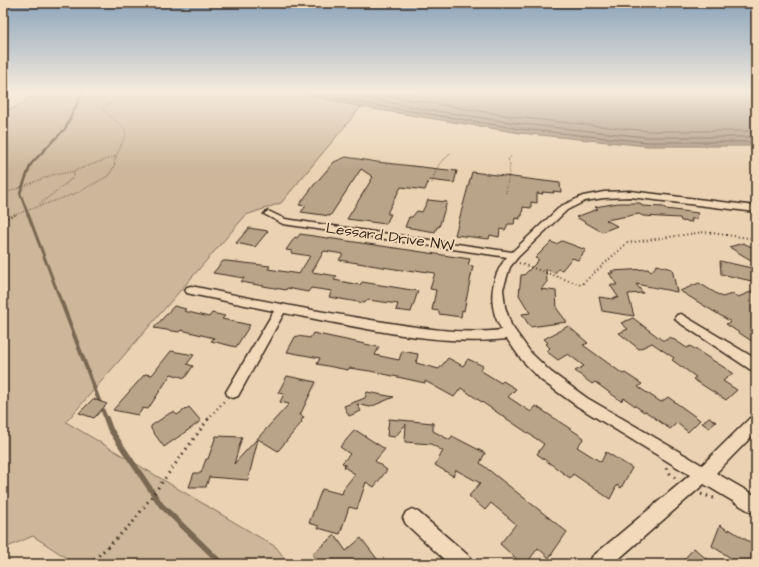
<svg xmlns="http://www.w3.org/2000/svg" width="759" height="567" viewBox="0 0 759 567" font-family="'Architects Daughter',sans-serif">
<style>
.green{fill:#cdb69a;stroke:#84705c}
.water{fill:#a48f77;stroke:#7a6753}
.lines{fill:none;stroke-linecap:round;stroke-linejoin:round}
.shore{stroke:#655242;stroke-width:1}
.stream-far4{stroke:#7a6753;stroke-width:2}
.stream-far3{stroke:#7a6753;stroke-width:2.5}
.stream-far2{stroke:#7a6753;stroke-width:3}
.stream-far1{stroke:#7a6753;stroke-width:4}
.stream{stroke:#7a6753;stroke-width:5.5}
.building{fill:#b9a389;stroke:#3b2a1e}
.minor-casing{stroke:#3b2a1e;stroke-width:3}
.path-far4{stroke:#3b2a1e;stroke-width:1;stroke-dasharray:0.5 1.5;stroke-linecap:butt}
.path-far3{stroke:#3b2a1e;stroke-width:1.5;stroke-dasharray:0.5 2;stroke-linecap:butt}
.path-far2{stroke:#3b2a1e;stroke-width:2;stroke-dasharray:1 3;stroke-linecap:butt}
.path-far1{stroke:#3b2a1e;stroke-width:2.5;stroke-dasharray:1 3.5;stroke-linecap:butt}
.path{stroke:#3b2a1e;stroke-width:3;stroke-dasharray:1.5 4.5;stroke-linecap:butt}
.minor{fill:#f1d9b9;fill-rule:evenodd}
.labels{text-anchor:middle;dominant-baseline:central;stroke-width:4;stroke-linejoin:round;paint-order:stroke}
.street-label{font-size:15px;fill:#3b2a1e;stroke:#f1d9b9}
</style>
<rect width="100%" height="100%" fill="#ead2b3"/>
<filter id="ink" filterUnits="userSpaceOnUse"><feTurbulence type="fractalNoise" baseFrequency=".025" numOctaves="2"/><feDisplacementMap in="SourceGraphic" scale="8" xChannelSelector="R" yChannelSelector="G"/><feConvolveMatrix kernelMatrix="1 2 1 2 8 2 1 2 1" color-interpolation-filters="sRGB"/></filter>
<g filter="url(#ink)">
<path class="green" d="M39 91H292L361 107 281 203 246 215 66 422 276 547 289 564H76L33 536 3 549V112L21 105Z"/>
<path class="water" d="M292 91H756V146H647L520 133 361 107Z"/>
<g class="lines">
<g class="shore">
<path d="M309 91 361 103 521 129 647 142H756"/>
<path d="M331 91 423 109 522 124 647 137H756"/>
<path d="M356 91 522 118 648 131H756"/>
</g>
<path class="stream-far4" d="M49 145 65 129 83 91"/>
<path class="stream-far3" d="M28 215 20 193 31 164 50 144"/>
<path class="stream-far2" d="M28 214 62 304"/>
<path class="stream-far1" d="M62 303 106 419"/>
<path class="stream" d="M106 418 110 429 161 505 222 564"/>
</g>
<g class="building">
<path d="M346 157 377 162 457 171 454 183 429 180 425 190 401 187 388 211V214H391L386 224 347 219 373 177 361 169 330 216 301 212 306 206 299 205 314 185 334 162Z"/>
<path d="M472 172 560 183 561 192 553 191 554 193 542 192 543 194 537 193V203L531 202V208L523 207 522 216H520V219L515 218 514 224H508L505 230 500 229 499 237 490 235 489 239 455 235Z"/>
<path d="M428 200 447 202 439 227H437L435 232 405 227 409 217H412L417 211 422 212Z"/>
<path d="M618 203H640L642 206 664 207 666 209 698 213 697 219H691L692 222 681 221 680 218 643 216 639 214 606 220 617 226 602 232 576 217 598 209 595 207Z"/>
<path d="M249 228 268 231 255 247 236 243Z"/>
<path d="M300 234 470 259 468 265 473 266 464 311 462 310 461 317 439 314V311L432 310 436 290 430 289 435 273 415 270 414 272 339 260 343 254 324 251 312 272 337 276 334 280 360 285 362 282 418 291 411 312 396 310 398 304 368 300 364 303 329 297 332 291 311 288 308 292 287 288 286 290 241 282 244 278 213 273 223 261H227L270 266 268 269 299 274 310 256 291 253 292 251 286 250 295 237 297 238Z"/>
<path d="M562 241 586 250 578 260 572 258 562 270 558 269 555 273 546 269 547 282 541 289 556 291 557 309 567 322 530 327 522 314 530 313 519 295 521 275H524L538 261V259L535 258 551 242 556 244Z"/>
<path d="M743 243 756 249V263L729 247Z"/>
<path d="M720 261 756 269V282L721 274Z"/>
<path d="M657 265 672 269 677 292 636 284 643 293 628 294 634 316 602 311 599 297 614 299V297L619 298 610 285H617L609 273H613L611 271 648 269 651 272Z"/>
<path d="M699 283 722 297 732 294 738 297 756 290V344L726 324 731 322 680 291Z"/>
<path d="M174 306 186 309 184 311 209 317 212 313 225 316 222 319 250 325 236 347 211 341 214 338 181 330 179 332 154 328Z"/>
<path d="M633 318 662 340H666L670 337 687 348 690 346 733 373 723 381 737 390 726 400 693 379 696 377 672 360 674 358 652 343 639 349 619 333 628 329 621 323Z"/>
<path d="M568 326 588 343 583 345 623 374 625 373 642 384 638 387 661 402 668 397 700 420 688 432 677 423 670 429 645 411 644 412 624 398 621 401 595 382 592 384 575 371 584 366 568 354 558 360 546 351 550 348 546 344 548 343 544 339Z"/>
<path d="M313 333 379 347 375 355 399 360 402 351 418 354 416 363 439 369 448 358 463 366 468 359 483 366 480 370 501 383 503 381 516 389 508 397 531 412 536 406 584 438 577 447 601 462 606 452 632 468 621 488 617 485 610 499 573 474 570 478 537 454 544 444 461 388 454 397 425 381V383L370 371 349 368 348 370 317 364 320 358 287 352 295 337 298 336 310 338Z"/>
<path d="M171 351 194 355 187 364 193 366 185 378 171 374 148 409 143 408 138 415 113 410 145 374 152 375Z"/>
<path d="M287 376 316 382 300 415 304 417 301 421 302 422 278 451 258 439 248 480 209 477 206 487H189L194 473H201L206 459H208L216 436 242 437 234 464 289 404 280 402 284 394 278 393Z"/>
<path d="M367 392 394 397 370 407 357 404 361 411 349 416 344 406 365 398Z"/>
<path d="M93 399 107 404 94 418 79 413Z"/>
<path d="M189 407 201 421 164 447 151 429V426L170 413 174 412 177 415Z"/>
<path d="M709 417 716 422 709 428 702 423Z"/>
<path d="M389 419 433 423V431L450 440 452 436 485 453 480 463 567 532 549 558 538 548 526 564H522L500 544 516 524 491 503 485 510 469 496 480 483 456 470 453 476 435 465 443 451 431 444 405 442 406 424 395 437 387 436Z"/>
<path d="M354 431H357L385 449 375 461 387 470 374 487 366 482 357 509 349 507 340 534 318 528 319 526 309 523 322 489 342 494 344 488 355 474 344 467 346 465 342 463 350 454 340 447Z"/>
<path d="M720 525 729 531V529L756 546V564H740L712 546Z"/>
<path d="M335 535 346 551 361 538 381 564H319L312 554Z"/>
<path d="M694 548 712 564H680Z"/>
</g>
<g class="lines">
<defs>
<g id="minor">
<path d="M630 191 756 206V212L630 197 604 198 585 201 567 210 518 257 510 267 503 289 505 307 511 325 531 353 551 372 587 398 702 465 751 417 756 416V432L716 473 756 496V515L704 484 613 564H589L592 557 690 475 577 406 541 380 521 359 507 339C436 347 355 326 284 313L238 396 233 398 228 396 226 392 274 311 191 294 187 293 185 290 187 287 191 286C251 299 311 310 371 320 414 327 458 335 502 330 487 307 490 277 507 257L283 224 264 214 268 211 285 219 512 252 561 206 583 196 604 192Z"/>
<path d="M681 314 756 359V371L751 370 677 321 675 318 677 315Z"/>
<path d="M412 509 418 512 470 557 473 564H449L406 524 403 518 406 512Z"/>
</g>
</defs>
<use href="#minor" class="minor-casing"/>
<path class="path-far4" d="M121 145 126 135 125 129 102 109 105 106 132 95 133 92 129 91"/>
<g class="path-far3">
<path d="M432 183C434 176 436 168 441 162 444 158 448 158 450 153"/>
<path d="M506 193 510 165 508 159 511 157"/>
<path d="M3 194 52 175 71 172 116 156"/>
<path d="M40 204 74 177V171"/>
<path d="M14 215 77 193 108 176 114 167 116 156 122 144"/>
</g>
<g class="path-far2">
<path d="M3 219 17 214"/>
<path d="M519 263 581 285 627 243 704 232 756 239"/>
</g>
<path class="path-far1" d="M208 419 225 400"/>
<g class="path">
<path d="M666 468 671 475 677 479"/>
<path d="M701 494 717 499"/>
<path d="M90 564 133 522 209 418"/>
</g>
<use href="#minor" class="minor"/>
</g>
</g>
<linearGradient id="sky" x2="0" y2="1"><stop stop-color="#8da5bb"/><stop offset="0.54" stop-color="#f6ebdd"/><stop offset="1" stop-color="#f6ebdd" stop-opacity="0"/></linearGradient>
<rect width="759" height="170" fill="url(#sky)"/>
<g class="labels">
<g class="street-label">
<text transform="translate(390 237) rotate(8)">Lessard Drive NW</text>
</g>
</g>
<rect width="759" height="567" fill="none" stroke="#f1d9b9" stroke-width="16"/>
<rect x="8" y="8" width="743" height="551" fill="none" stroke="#3b2a1e" stroke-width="1.5" filter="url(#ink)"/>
</svg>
